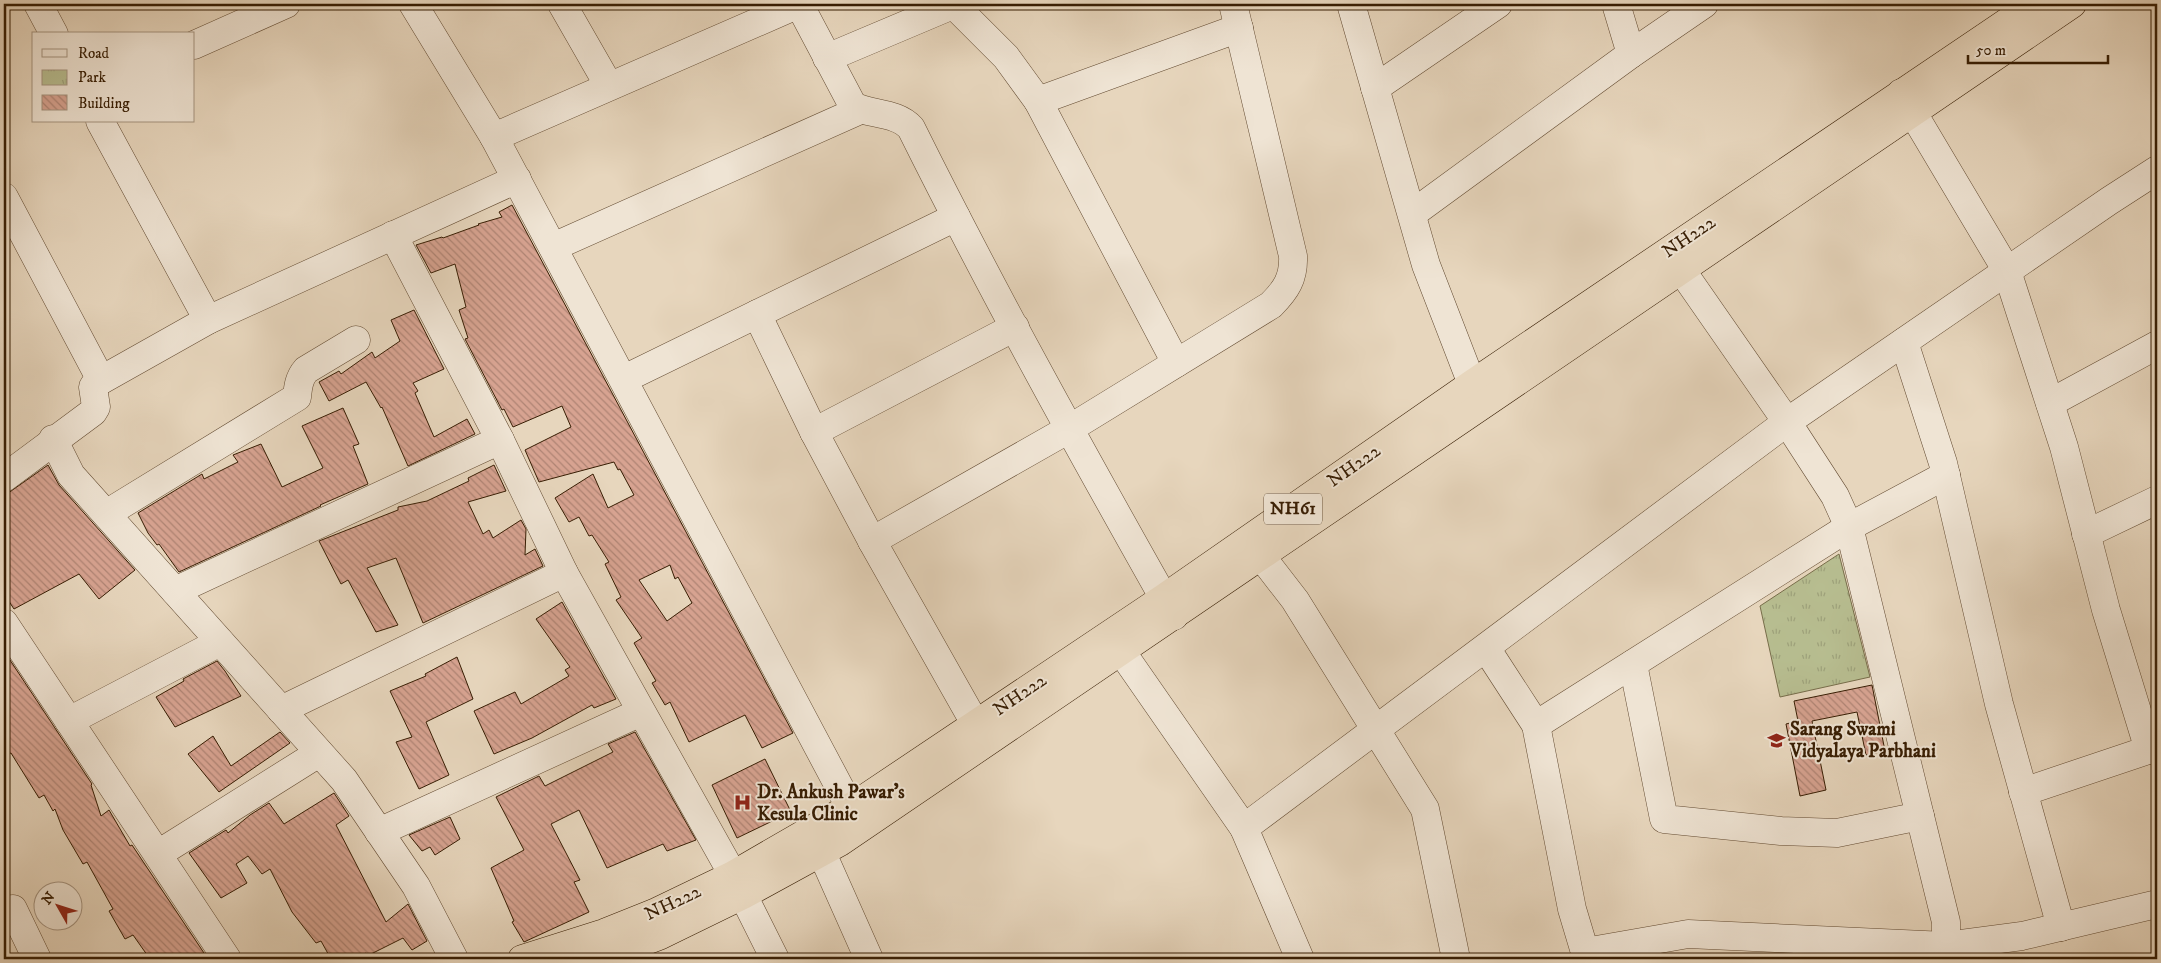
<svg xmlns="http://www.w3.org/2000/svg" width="2161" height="963" viewBox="0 0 2161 963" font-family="'IM FELL DW Pica',serif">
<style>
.park{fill:url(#park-tufts);stroke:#776d4a}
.building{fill:url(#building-back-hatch);stroke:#371d03;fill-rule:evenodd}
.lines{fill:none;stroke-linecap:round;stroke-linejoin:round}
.minor-casing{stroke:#634b32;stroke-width:29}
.highway-casing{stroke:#371d03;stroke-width:29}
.minor{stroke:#efe4d4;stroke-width:28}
.highway{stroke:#e7d6bd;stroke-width:28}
.labels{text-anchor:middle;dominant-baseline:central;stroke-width:4;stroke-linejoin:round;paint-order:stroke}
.shield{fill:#efe4d4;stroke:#6e5942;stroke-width:1}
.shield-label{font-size:18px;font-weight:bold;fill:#371d03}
.street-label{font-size:19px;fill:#371d03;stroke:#efe4d4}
.poi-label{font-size:19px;font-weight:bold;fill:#371d03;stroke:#efe4d4;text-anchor:start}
</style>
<defs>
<pattern id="park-tufts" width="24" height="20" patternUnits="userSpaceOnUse" patternTransform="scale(1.25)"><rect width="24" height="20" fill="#b7bd90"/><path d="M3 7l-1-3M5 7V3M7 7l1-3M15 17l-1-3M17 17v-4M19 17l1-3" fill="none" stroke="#9ea27b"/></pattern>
<pattern id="building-back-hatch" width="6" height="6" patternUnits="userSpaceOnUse" patternTransform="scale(1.25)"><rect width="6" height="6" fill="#d7a391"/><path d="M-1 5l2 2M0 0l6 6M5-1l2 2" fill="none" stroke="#af8474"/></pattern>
</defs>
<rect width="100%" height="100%" fill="#e7d6bd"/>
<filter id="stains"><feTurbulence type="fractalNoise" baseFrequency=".004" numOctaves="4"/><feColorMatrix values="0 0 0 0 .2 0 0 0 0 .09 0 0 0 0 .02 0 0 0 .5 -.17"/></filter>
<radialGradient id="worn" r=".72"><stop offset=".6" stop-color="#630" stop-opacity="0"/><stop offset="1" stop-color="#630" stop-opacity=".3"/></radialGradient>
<path class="park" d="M1839 554 1870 677 1780 697 1760 606Z"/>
<g class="building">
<path d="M512 205 793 733 762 748 745 715 689 742 670 702 665 705 652 683 656 681 634 643 642 638 616 600 621 597 605 564 609 562 592 535 589 536 579 517 569 522 555 498 593 474 608 508 634 495 620 469 618 470 614 462 539 482 525 450 571 427 562 406 513 427 504 409 502 410 465 339 468 338 459 310 466 307 455 264 431 273 416 245 442 237 443 238 479 225 478 224 502 217 499 212ZM670 565 675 579 678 577 692 603 667 621 639 580Z"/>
<path d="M414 310 444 369 413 383 418 391 415 393 434 437 467 419 475 434 408 466 382 407 381 408 366 382 329 401 319 382 339 371 341 374 372 352 375 358 400 341 391 320Z"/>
<path d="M343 408 359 444 353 446 368 484 320 505 321 506 179 572 159 544 157 545 148 533 138 513 202 474 204 479 238 462 233 455 261 444 282 487 323 468 302 426Z"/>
<path d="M48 465 59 485 135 570 99 599 79 574 14 609 4 594V496Z"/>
<path d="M494 465 506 491 468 502 483 534 489 530 493 538 521 520 526 529 525 555 535 549 543 566 423 623 396 558 367 568 398 625 376 632 348 580 341 584 319 541 398 510V507L427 501 469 481 468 478Z"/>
<path d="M562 602 616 699 594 708 592 705 532 738 494 754 474 711 515 692 521 704 569 676 565 670 570 667 536 619Z"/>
<path d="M4 651 92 784 91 785 101 816 109 810 130 846 132 845 208 959H150L133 935 125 939 109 911 113 909 87 862 83 864 63 830 55 809 53 811 44 795 39 798 11 753 4 756Z"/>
<path d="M457 657 473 699 426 722 449 775 419 789 396 742 412 737 390 691 426 676 425 674Z"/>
<path d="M217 661 225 671 241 696 175 727 156 697 184 681 183 679Z"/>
<path d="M1872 685 1885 751 1866 755 1857 712 1812 721 1826 790 1800 796 1786 724 1798 721 1794 701Z"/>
<path d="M280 732 290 743 219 792 188 754 213 736 231 766Z"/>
<path d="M635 732 696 840 667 851 663 844 607 868 579 810 551 824 580 880 574 882 589 912 524 942 512 922 514 921 491 868 524 850 496 797 539 776 545 786 613 752 608 744Z"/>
<path d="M765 759 791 812 737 838 712 785Z"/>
<path d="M334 793 349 816 336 825 386 922 408 904 427 941 412 950 403 938 367 956 366 953 356 959H331L321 941 316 943 292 912 270 869 262 874 248 856 236 864 247 883 221 898 189 853 226 830 228 833 250 815 269 803 284 824Z"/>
<path d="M450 817 460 839 435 855 430 847 422 851 409 835Z"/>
</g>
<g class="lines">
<defs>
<g id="minor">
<path d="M38 4 54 34"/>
<path d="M413 4 494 137 850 807"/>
<path d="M562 4 609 86"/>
<path d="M799 4 853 106C871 115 897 112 911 128 993 293 1083 455 1174 616"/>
<path d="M953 4 1006 57 1038 101 1176 363"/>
<path d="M1351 4 1426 265 1472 384"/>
<path d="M194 45 286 4"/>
<path d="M1631 54 1704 4"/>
<path d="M827 58 955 4"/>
<path d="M1375 88 1498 4"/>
<path d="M1901 93 2007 271 2064 447 2106 610 2149 750"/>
<path d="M1038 101 1239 28"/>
<path d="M100 121 208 320"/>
<path d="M494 137 799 4"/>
<path d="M4 197 101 380"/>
<path d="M1412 214 1631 54 1616 4"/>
<path d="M393 235 500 440 564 573 733 875 775 959"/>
<path d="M553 247 860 110"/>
<path d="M1682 271 1787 422 1835 496 1849 527 1946 922V946L1940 959"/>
<path d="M757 314 814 432 872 541 976 725"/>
<path d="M1904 342 1943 463 1999 704 2061 927"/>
<path d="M624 379 956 217"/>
<path d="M2050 403 2157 345"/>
<path d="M814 432 1015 327"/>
<path d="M53 439 71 475 344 780 416 886 454 959"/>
<path d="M4 478 93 412 96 407 93 387 96 383 208 320 517 179"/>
<path d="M106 514 297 397C298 387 299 378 306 370L356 340"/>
<path d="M2086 534 2157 500"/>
<path d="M872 541 1069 429 1271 305C1286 290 1294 278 1293 256L1233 4"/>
<path d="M1261 556 1295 600 1425 809 1456 959"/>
<path d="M175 591 500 440"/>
<path d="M4 623 227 959"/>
<path d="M1486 648 1536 725 1572 909 1587 959"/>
<path d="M1121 651 1244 828 1300 959"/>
<path d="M1633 664 1664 819 1781 831 1837 833 1920 816"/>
<path d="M281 710 564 573"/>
<path d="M69 721 220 642"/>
<path d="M1536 725 1849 527 1946 475"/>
<path d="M2023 792 2157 747"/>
<path d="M1244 828 1787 422 2109 201 2157 170"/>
<path d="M379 832 641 712"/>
<path d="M821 851 869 959"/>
<path d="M158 854 319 753"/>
<path d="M13 909 37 959"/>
<path d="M1585 952 1688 934 1946 946 2022 936 2157 904"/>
</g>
<g id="highway">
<path d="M522 959 604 933 654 913 733 875 861 801 1164 598 1472 384 2034 4"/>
<path d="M598 959 659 936 743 895 840 842 2072 4"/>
</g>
</defs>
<use href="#minor" class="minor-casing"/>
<use href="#highway" class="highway-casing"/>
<use href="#minor" class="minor"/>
<use href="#highway" class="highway"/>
</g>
<defs>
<symbol id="school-bare" viewBox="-9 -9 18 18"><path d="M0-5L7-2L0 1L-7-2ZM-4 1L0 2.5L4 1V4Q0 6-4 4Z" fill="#8f2418" stroke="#efe4d4" stroke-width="2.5" paint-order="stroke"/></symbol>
<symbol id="hospital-bare" viewBox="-9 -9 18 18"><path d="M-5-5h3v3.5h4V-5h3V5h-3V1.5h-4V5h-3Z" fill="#8f2418" stroke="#efe4d4" stroke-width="2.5" paint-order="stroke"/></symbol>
</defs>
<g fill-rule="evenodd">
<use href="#school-bare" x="1764" y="728" width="25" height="25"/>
<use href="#hospital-bare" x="730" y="790" width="25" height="25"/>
</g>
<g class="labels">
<rect class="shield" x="1264" y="493.5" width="58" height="31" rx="4"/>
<g class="shield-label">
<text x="1293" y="509">NH61</text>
</g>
<g class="street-label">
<text transform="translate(1689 237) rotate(-34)">NH222</text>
<text transform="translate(1354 466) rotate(-35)">NH222</text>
<text transform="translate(1020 695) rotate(-34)">NH222</text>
<text transform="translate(673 903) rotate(-25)">NH222</text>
</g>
<g class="poi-label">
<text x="1790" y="729">Sarang Swami<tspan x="1790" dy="22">Vidyalaya Parbhani</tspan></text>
<text x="757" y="792">Dr. Ankush Pawar's<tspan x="757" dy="22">Kesula Clinic</tspan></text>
</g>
</g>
<rect width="2161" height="963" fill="none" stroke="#e7d6bd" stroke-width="20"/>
<rect x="5" y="5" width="2151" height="953" fill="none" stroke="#371d03" stroke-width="2.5"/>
<rect x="10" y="10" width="2141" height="943" fill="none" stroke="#371d03"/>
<rect x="32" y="32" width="162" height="90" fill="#efe4d4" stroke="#a59480"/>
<rect x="42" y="49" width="25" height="8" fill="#efe4d4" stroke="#a59480"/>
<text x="78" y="58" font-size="15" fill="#371d03">Road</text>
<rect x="42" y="70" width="25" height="15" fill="url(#park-tufts)" stroke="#a59480"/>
<text x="78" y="82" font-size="15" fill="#371d03">Park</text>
<rect x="42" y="95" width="25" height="15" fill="url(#building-back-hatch)" stroke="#a59480"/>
<text x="78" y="108" font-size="15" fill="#371d03">Building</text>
<g transform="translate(58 906) rotate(309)"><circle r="24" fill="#efe4d4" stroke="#a59480"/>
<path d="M0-4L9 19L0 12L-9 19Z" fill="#8f2418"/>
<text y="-8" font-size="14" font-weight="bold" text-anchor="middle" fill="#371d03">N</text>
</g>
<path d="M1968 55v8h140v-8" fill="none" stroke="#371d03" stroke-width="2.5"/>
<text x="1976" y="55" font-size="15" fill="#371d03" stroke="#efe4d4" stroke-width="4" paint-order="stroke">50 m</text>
<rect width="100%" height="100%" filter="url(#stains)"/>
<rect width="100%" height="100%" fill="url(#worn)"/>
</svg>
